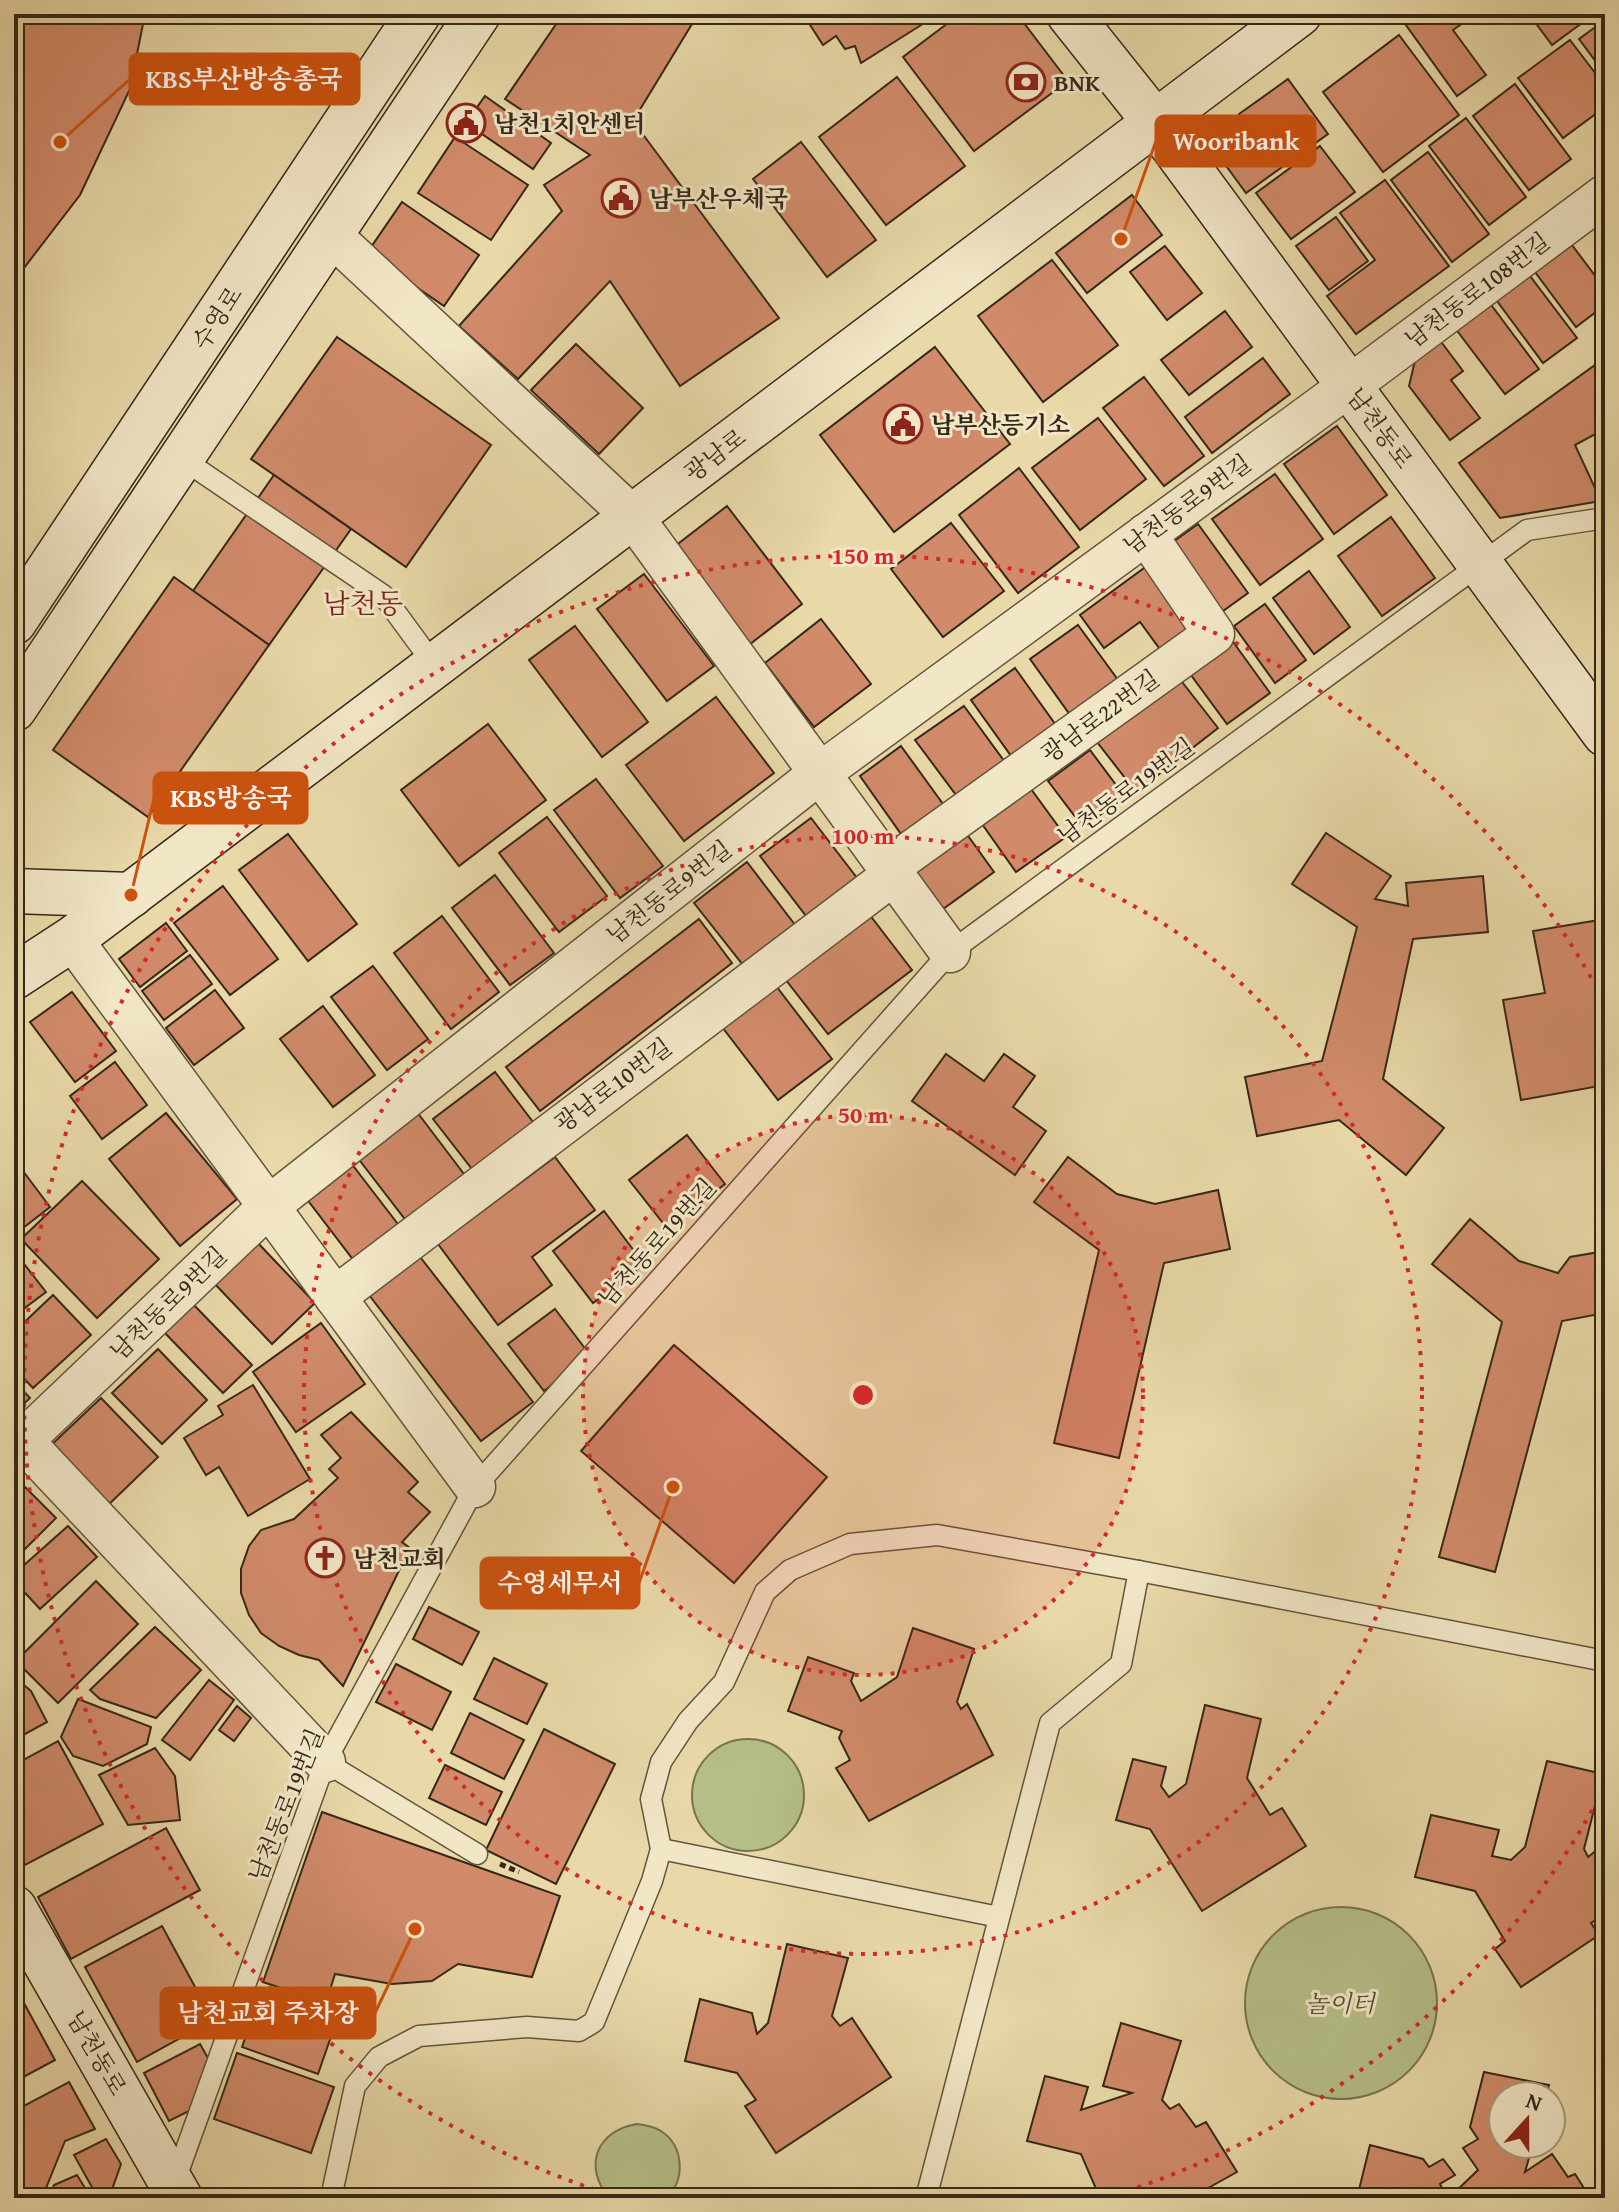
<svg xmlns="http://www.w3.org/2000/svg" width="1619" height="2212" viewBox="0 0 1619 2212" font-family="'Gentium Book Plus','Noto Serif KR',serif">
<style>
.green{fill:#b6bf88;stroke:#767450;stroke-width:2}
.building{fill:#d18b6a;stroke:#352819;stroke-width:2}
.lines{fill:none;stroke-linecap:round;stroke-linejoin:round}
.lane-casing{stroke:#62543d;stroke-width:23}
.street-casing{stroke:#62543d;stroke-width:43}
.secondary-casing{stroke:#352819;stroke-width:47}
.path{stroke:#352819;stroke-width:5;stroke-dasharray:6 4;stroke-linecap:butt}
.lane{stroke:#f1e6c6;stroke-width:20}
.street{stroke:#f1e6c6;stroke-width:40}
.secondary{stroke:#f1e6c6;stroke-width:44}
.ring{fill:none;stroke:#d62828;stroke-width:4;stroke-dasharray:4 8}
.labels{text-anchor:middle;dominant-baseline:central;stroke-width:6;stroke-linejoin:round;paint-order:stroke}
.poi-label{font-size:24px;font-weight:bold;fill:#352819;stroke:#f1e6c6;text-anchor:start}
.street-label{font-size:24px;fill:#352819;stroke:#f1e6c6}
.park-label{font-size:24px;font-style:italic;fill:#554e35;stroke:#f1e6c6}
.quarter-label{font-size:28px;fill:#7a1f14;stroke:#f1e6c6}
.centre{fill:#d62828;stroke:#f1e6c6;stroke-width:4}
.ring-label{font-size:24px;text-anchor:middle;font-weight:bold;fill:#d62828;stroke:#f1e6c6;stroke-width:6;stroke-linejoin:round;paint-order:stroke}
.leader{fill:none;stroke:#cd520e;stroke-width:3}
.callout-dot{fill:#cd520e;stroke:#f1e6c6;stroke-width:3}
.callout{fill:#cd520e;stroke:#cd520e;stroke-width:3}
.callout-label{font-size:26px;text-anchor:middle;font-weight:bold;fill:#fff}
</style>
<rect width="100%" height="100%" fill="#e9d9a8"/>
<filter id="stains"><feTurbulence type="fractalNoise" baseFrequency=".0025" numOctaves="4"/><feColorMatrix values="0 0 0 0 .2 0 0 0 0 .09 0 0 0 0 .02 0 0 0 .5 -.17"/></filter>
<radialGradient id="worn" r=".72"><stop offset=".6" stop-color="#630" stop-opacity="0"/><stop offset="1" stop-color="#630" stop-opacity=".3"/></radialGradient>
<g class="green">
<circle cx="748" cy="1795" r="56"/>
<circle cx="1341" cy="2003" r="96"/>
<path d="M637 2124C645 2125 653 2126 661 2131 684 2146 686 2180 666 2198H609C583 2166 596 2131 637 2124Z"/>
</g>
<g class="building">
<path d="M14 14H145L130 89 80 195 14 281Z"/>
<path d="M563 14H687L695 19 633 121 779 318 680 386 610 281 518 379 459 326 562 211 544 185 590 155 505 99Z"/>
<path d="M803 14H925L929 20 861 63 855 46 845 49 836 36 823 45Z"/>
<path d="M960 14H1017L1068 81 974 151 903 57Z"/>
<path d="M1398 14H1476L1453 30 1486 75 1457 96Z"/>
<path d="M1529 14H1594L1552 45Z"/>
<path d="M1605 20V74L1579 39Z"/>
<path d="M1399 35 1459 115 1383 172 1323 92Z"/>
<path d="M1570 40 1605 86V107L1563 138 1518 78Z"/>
<path d="M897 77 965 166 886 225 819 137Z"/>
<path d="M1288 79 1328 134 1246 193 1227 167 1239 114Z"/>
<path d="M1515 84 1571 159 1529 190 1473 116Z"/>
<path d="M485 96 551 143 533 169 466 123Z"/>
<path d="M1466 118 1526 197 1489 225 1429 146Z"/>
<path d="M455 137 528 185 491 240 418 193Z"/>
<path d="M801 142 876 240 827 277 753 179Z"/>
<path d="M1320 146 1355 192 1291 239 1256 193Z"/>
<path d="M1428 152 1489 234 1452 262 1391 180Z"/>
<path d="M1385 180 1449 266 1356 334 1327 296 1375 260 1340 213Z"/>
<path d="M1132 195 1162 235 1087 293 1056 253Z"/>
<path d="M402 202 479 255 444 306 367 253Z"/>
<path d="M1336 217 1368 261 1329 290 1296 246Z"/>
<path d="M1572 245 1605 289V305L1576 327 1535 272Z"/>
<path d="M1165 246 1202 293 1167 320 1130 272Z"/>
<path d="M1052 260 1118 345 1043 402 978 316Z"/>
<path d="M1527 272 1577 338 1543 363 1494 297Z"/>
<path d="M1489 302 1539 369 1505 394 1455 328Z"/>
<path d="M1225 311 1252 347 1189 395 1161 360Z"/>
<path d="M337 337 491 445 406 567 251 459Z"/>
<path d="M1439 339 1463 371 1451 380 1480 418 1450 440 1409 386 1416 356Z"/>
<path d="M576 344 643 408 599 454 531 390Z"/>
<path d="M935 347 1010 444 894 532 820 435Z"/>
<path d="M1263 358 1290 394 1212 453 1185 417Z"/>
<path d="M1595 365 1605 379V429L1575 445 1601 501 1500 518 1459 463Z"/>
<path d="M1144 377 1204 456 1164 486 1103 408Z"/>
<path d="M1098 418 1146 479 1080 530 1032 468Z"/>
<path d="M1337 426 1387 495 1334 534 1284 464Z"/>
<path d="M1019 468 1079 547 1018 593 959 515Z"/>
<path d="M1275 474 1323 539 1260 585 1212 519Z"/>
<path d="M274 475 351 529 269 645 193 591Z"/>
<path d="M727 506 802 604 745 648 670 550Z"/>
<path d="M1391 517 1435 578 1382 616 1338 556Z"/>
<path d="M951 523 1004 591 943 637 891 569Z"/>
<path d="M1198 524 1248 593 1216 616 1166 547Z"/>
<path d="M1151 563 1197 627 1162 652 1140 622 1104 648 1080 615Z"/>
<path d="M1309 571 1350 627 1314 654 1273 598Z"/>
<path d="M644 574 714 666 667 701 597 609Z"/>
<path d="M174 577 269 645 148 817 53 750Z"/>
<path d="M1265 604 1306 660 1275 683 1234 626Z"/>
<path d="M821 619 871 684 814 727 765 663Z"/>
<path d="M1078 625 1121 684 1073 719 1030 659Z"/>
<path d="M575 626 648 722 602 757 529 660Z"/>
<path d="M1231 639 1270 693 1227 724 1188 671Z"/>
<path d="M1015 668 1058 728 1014 760 971 700Z"/>
<path d="M1179 678 1218 728 1136 792 1097 742Z"/>
<path d="M716 697 774 773 684 841 626 765Z"/>
<path d="M964 706 1010 769 962 803 915 740Z"/>
<path d="M488 724 546 800 459 866 401 790Z"/>
<path d="M901 746 943 804 901 834 860 776Z"/>
<path d="M1090 750 1125 797 1083 827 1048 781Z"/>
<path d="M596 779 663 866 620 898 554 810Z"/>
<path d="M1031 789 1066 837 1016 872 982 824Z"/>
<path d="M547 817 607 896 559 932 499 853Z"/>
<path d="M811 818 864 887 813 925 760 856Z"/>
<path d="M966 833 994 872 943 909 914 870Z"/>
<path d="M1326 833 1391 876 1375 899 1408 906 1406 883 1483 876 1488 932 1413 939 1383 1079 1444 1128 1406 1175 1339 1120 1257 1136 1245 1077 1322 1061 1357 927 1292 884Z"/>
<path d="M288 834 357 924 308 961 239 870Z"/>
<path d="M747 862 799 930 747 970 694 903Z"/>
<path d="M495 875 554 953 510 985 452 908Z"/>
<path d="M223 886 278 959 230 995 174 923Z"/>
<path d="M866 910 912 970 828 1034 782 975Z"/>
<path d="M442 916 499 992 451 1029 394 953Z"/>
<path d="M699 919 732 963 540 1111 506 1067Z"/>
<path d="M1605 919V1085L1521 1100 1503 1000 1545 993 1533 931Z"/>
<path d="M166 923 187 951 140 987 119 959Z"/>
<path d="M190 955 212 984 164 1020 142 991Z"/>
<path d="M373 966 428 1039 387 1070 331 997Z"/>
<path d="M773 982 832 1059 778 1100 719 1023Z"/>
<path d="M215 990 244 1028 194 1065 166 1028Z"/>
<path d="M72 992 116 1051 75 1082 30 1022Z"/>
<path d="M323 1006 375 1075 333 1107 280 1039Z"/>
<path d="M946 1054 984 1081 1004 1054 1035 1076 1013 1107 1046 1131 1015 1175 912 1101Z"/>
<path d="M115 1062 147 1105 102 1139 70 1096Z"/>
<path d="M495 1072 533 1122 472 1169 433 1119Z"/>
<path d="M417 1112 470 1182 411 1227 357 1157Z"/>
<path d="M166 1113 237 1199 180 1246 109 1159Z"/>
<path d="M687 1135 725 1184 667 1228 629 1180Z"/>
<path d="M555 1157 595 1210 532 1257 552 1285 498 1325 438 1244Z"/>
<path d="M1068 1157 1117 1194 1155 1204 1218 1190 1230 1249 1164 1263 1119 1458 1054 1443 1099 1250 1034 1202Z"/>
<path d="M351 1163 404 1232 358 1266 306 1198Z"/>
<path d="M20 1167 50 1207 14 1235V1171Z"/>
<path d="M82 1181 159 1259 97 1318 21 1239Z"/>
<path d="M604 1211 644 1264 593 1303 553 1251Z"/>
<path d="M1470 1219 1519 1261 1558 1273 1570 1257 1605 1251V1313L1562 1321 1495 1572 1439 1557 1502 1322 1432 1264Z"/>
<path d="M256 1241 315 1303 272 1344 213 1282Z"/>
<path d="M14 1251 46 1292 14 1316Z"/>
<path d="M417 1253 533 1402 481 1441 366 1291Z"/>
<path d="M53 1295 91 1335 33 1388 14 1368V1332Z"/>
<path d="M192 1303 252 1365 223 1393 162 1330Z"/>
<path d="M555 1309 590 1355 544 1391 508 1344Z"/>
<path d="M321 1323 365 1384 296 1432 253 1372Z"/>
<path d="M674 1345 827 1477 734 1583 581 1451Z"/>
<path d="M158 1349 207 1400 162 1444 112 1393Z"/>
<path d="M14 1381 30 1398 14 1413Z"/>
<path d="M253 1385 310 1479 248 1516 219 1467 206 1475 184 1438 223 1415 218 1406Z"/>
<path d="M101 1398 158 1457 104 1509 47 1449Z"/>
<path d="M351 1412 418 1482 408 1492 430 1512 402 1542 410 1548 343 1686 319 1660 299 1655 279 1646 261 1633 249 1615 241 1593V1569L249 1546 261 1530 294 1519 338 1478 329 1469 341 1458 321 1435Z"/>
<path d="M20 1482 56 1518 14 1560V1487Z"/>
<path d="M68 1526 97 1557 40 1609 14 1581V1574Z"/>
<path d="M96 1581 138 1624 58 1703 16 1661Z"/>
<path d="M429 1607 479 1632 462 1665 413 1639Z"/>
<path d="M155 1627 201 1670 156 1718 100 1699 90 1690Z"/>
<path d="M913 1628 974 1649 957 1702 961 1709 967 1704 993 1755 869 1821 836 1768 850 1760 839 1738 842 1731 788 1711 808 1657 854 1673 851 1681 861 1701 897 1677Z"/>
<path d="M494 1658 547 1684 527 1724 474 1699Z"/>
<path d="M396 1664 451 1692 432 1730 376 1702Z"/>
<path d="M14 1677 31 1691 47 1722 14 1740Z"/>
<path d="M209 1680 234 1700 190 1760 162 1740Z"/>
<path d="M78 1699 151 1727 147 1744 103 1766 73 1756 61 1737Z"/>
<path d="M1205 1705 1261 1719 1247 1778 1270 1815 1282 1808 1306 1846 1202 1911 1150 1829 1116 1820 1133 1759 1166 1767 1161 1786 1169 1797 1186 1784Z"/>
<path d="M237 1706 251 1718 234 1741 219 1730Z"/>
<path d="M470 1713 524 1740 504 1779 451 1753Z"/>
<path d="M544 1729 615 1764 556 1884 486 1850Z"/>
<path d="M58 1741 103 1824 25 1865 14 1844V1765Z"/>
<path d="M155 1748 175 1776 180 1820 128 1825 99 1775Z"/>
<path d="M1547 1761 1603 1774 1584 1849 1588 1857 1603 1845 1605 1848V1914L1591 1923 1599 1935 1521 1987 1495 1949 1505 1941 1475 1891 1415 1877 1431 1815 1499 1830 1492 1856 1511 1860 1525 1847Z"/>
<path d="M445 1765 502 1792 486 1825 429 1798Z"/>
<path d="M322 1812 560 1896 532 1977 458 1964 432 1981 392 1984 335 1974 326 2003 263 1982Z"/>
<path d="M166 1828 200 1890 71 1959 38 1897Z"/>
<path d="M162 1926 213 2020 137 2062 85 1967Z"/>
<path d="M787 1944 848 1958 832 2016 840 2026 852 2018 891 2077 776 2153 745 2106 756 2100 737 2073 685 2061 700 1999 752 2013 757 2034 768 2023Z"/>
<path d="M258 2002 334 2028 318 2074 242 2047Z"/>
<path d="M25 2005 55 2060 14 2082V2012Z"/>
<path d="M1121 2023 1181 2041 1162 2100 1170 2109 1179 2104 1196 2127 1206 2122 1237 2172 1190 2198H1100L1081 2154 1027 2141 1045 2076 1088 2087 1081 2110 1132 2093 1103 2086Z"/>
<path d="M200 2044 208 2058 191 2110 169 2121 144 2073Z"/>
<path d="M237 2053 334 2087 311 2153 214 2119Z"/>
<path d="M1484 2072 1549 2085 1546 2096H1503V2144H1533L1525 2172 1552 2154 1568 2177 1575 2174 1589 2196 1587 2198H1357L1370 2145 1423 2159 1429 2167 1443 2159 1455 2175 1440 2184 1445 2194 1455 2192 1478 2170 1463 2148 1478 2139 1470 2127Z"/>
<path d="M69 2082 95 2129 65 2141 42 2198H14V2111Z"/>
<path d="M106 2139 121 2164 109 2198H98L74 2155Z"/>
<path d="M77 2175 91 2198H50L54 2185Z"/>
</g>
<g class="lines">
<defs>
<g id="lane">
<path d="M181 458 383 595 435 666"/>
<path d="M325 1762 477 1854"/>
<path d="M661 1849 999 1917"/>
<path d="M151 2198 173 2186 325 1762 475 1487 950 952 1527 530 1605 518"/>
<path d="M331 2198 355 2086 379 2057 419 2036 527 2027 579 2031 594 2022 652 1881 661 1849 651 1799 661 1762 688 1721 724 1682 765 1592 790 1570 850 1544 937 1535 1139 1571 1605 1661"/>
<path d="M926 2198 1050 1723 1121 1664 1139 1571"/>
</g>
<g id="street">
<path d="M330 234 633 517 950 952"/>
<path d="M888 868 1214 634 1146 534"/>
<path d="M72 939 475 1487"/>
<path d="M335 1297 893 875"/>
<path d="M23 1441 325 1762"/>
<path d="M14 1449 269 1206 820 773 1349 386 1605 195"/>
</g>
<g id="secondary">
<path d="M1069 14 1155 122 1605 734"/>
<path d="M14 622 418 14"/>
<path d="M14 709 478 14"/>
<path d="M14 891 131 895"/>
<path d="M14 977 72 939 1299 14"/>
<path d="M14 1908 180 2198"/>
</g>
</defs>
<use href="#lane" class="lane-casing"/>
<use href="#street" class="street-casing"/>
<use href="#secondary" class="secondary-casing"/>
<path class="path" d="M500 1864 519 1872"/>
<use href="#lane" class="lane"/>
<use href="#street" class="street"/>
<use href="#secondary" class="secondary"/>
</g>
<circle cx="863" cy="1395" r="280" fill="#d62828" fill-opacity=".12"/>
<g class="ring">
<circle cx="863" cy="1395" r="280"/>
<circle cx="863" cy="1395" r="559"/>
<path d="M1604 1789A839 839 0 0 1 1108 2197M618 2197A839 839 0 1 1 1604 1001"/>
</g>
<defs>
<symbol id="bank-ring" viewBox="-11 -11 22 22"><circle r="9.5" fill="#f1e6c6" stroke="#8f2418" stroke-width="1.5"/><path d="M-6-4H6V4H-6ZM0-2.3a2.3 2.3 0 1 0 0 4.6a2.3 2.3 0 1 0 0-4.6Z" fill="#8f2418"/></symbol>
<symbol id="civic-ring" viewBox="-11 -11 22 22"><circle r="9.5" fill="#f1e6c6" stroke="#8f2418" stroke-width="1.5"/><path d="M-.6-6.5H3V-4.5H.6V-3L4-1V1h2V6H-6V1h2V-1L-.6-3ZM-1.2 2.5V6h2.4V2.5Z" fill="#8f2418"/></symbol>
<symbol id="church-ring" viewBox="-11 -11 22 22"><circle r="9.5" fill="#f1e6c6" stroke="#8f2418" stroke-width="1.5"/><path d="M-1.2-6h2.4v3.5h3.3v2.4h-3.3V6h-2.4V-.1h-3.3v-2.4h3.3Z" fill="#8f2418"/></symbol>
</defs>
<g fill-rule="evenodd">
<use href="#bank-ring" x="1004" y="60" width="44" height="44"/>
<use href="#civic-ring" x="444" y="101" width="44" height="44"/>
<use href="#civic-ring" x="599" y="176" width="44" height="44"/>
<use href="#civic-ring" x="881" y="402" width="44" height="44"/>
<use href="#church-ring" x="303" y="1536" width="44" height="44"/>
</g>
<g class="labels">
<g class="poi-label">
<text x="1054" y="82">BNK</text>
<text x="494" y="123">남천1치안센터</text>
<text x="649" y="198">남부산우체국</text>
<text x="931" y="424">남부산등기소</text>
<text x="353" y="1558">남천교회</text>
</g>
<g class="street-label">
<text transform="translate(1477 290) rotate(-37)">남천동로108번길</text>
<text transform="translate(217 318) rotate(-57)">수영로</text>
<text transform="translate(1380 428) rotate(54)">남천동로</text>
<text transform="translate(715 455) rotate(-37)">광남로</text>
<text transform="translate(1187 504) rotate(-36)">남천동로9번길</text>
<text transform="translate(1100 716) rotate(-36)">광남로22번길</text>
<text transform="translate(1126 791) rotate(-36)">남천동로19번길</text>
<text transform="translate(669 892) rotate(-38)">남천동로9번길</text>
<text transform="translate(613 1085) rotate(-37)">광남로10번길</text>
<text transform="translate(657 1242) rotate(-48)">남천동로19번길</text>
<text transform="translate(168 1303) rotate(-44)">남천동로9번길</text>
<text transform="translate(286 1805) rotate(-68)">남천동로19번길</text>
<text transform="translate(97 2053) rotate(60)">남천동로</text>
</g>
<g class="park-label">
<text x="1340" y="2003">놀이터</text>
</g>
<g class="quarter-label">
<text x="363" y="602">남천동</text>
</g>
</g>
<circle cx="863" cy="1395" r="12" class="centre"/>
<g class="ring-label">
<text x="863" y="564">150 m</text>
<text x="863" y="844">100 m</text>
<text x="863" y="1123">50 m</text>
</g>
<path class="leader" d="M60 142L130 79M1121 239L1156 141M131 895L154 798M673 1487L639 1583M415 1929L375 2013"/>
<g class="callout-dot">
<circle cx="60" cy="142" r="8"/>
<circle cx="1121" cy="239" r="8"/>
<circle cx="131" cy="895" r="8"/>
<circle cx="673" cy="1487" r="8"/>
<circle cx="415" cy="1929" r="8"/>
</g>
<g class="callout">
<rect x="130" y="54" width="229" height="50" rx="8"/>
<rect x="1156" y="116" width="159" height="50" rx="8"/>
<rect x="154" y="773" width="153" height="50" rx="8"/>
<rect x="481" y="1558" width="158" height="50" rx="8"/>
<rect x="161" y="1988" width="214" height="50" rx="8"/>
</g>
<g class="callout-label">
<text x="244" y="88">KBS부산방송총국</text>
<text x="1236" y="150">Wooribank</text>
<text x="231" y="807">KBS방송국</text>
<text x="560" y="1592">수영세무서</text>
<text x="268" y="2022">남천교회 주차장</text>
</g>
<rect width="1619" height="2212" fill="none" stroke="#e9d9a8" stroke-width="48"/>
<rect x="16" y="16" width="1587" height="2180" fill="none" stroke="#352819" stroke-width="4"/>
<rect x="24" y="24" width="1571" height="2164" fill="none" stroke="#352819" stroke-width="2"/>
<g transform="translate(1527 2120) rotate(21)"><circle r="38" fill="#f1e6c6" stroke="#a69a81" stroke-width="2"/>
<path d="M0-6L14 30L0 20L-14 30Z" fill="#8f2418"/>
<text y="-12" font-size="22" font-weight="bold" text-anchor="middle" fill="#352819">N</text>
</g>
<rect width="100%" height="100%" filter="url(#stains)"/>
<rect width="100%" height="100%" fill="url(#worn)"/>
</svg>
